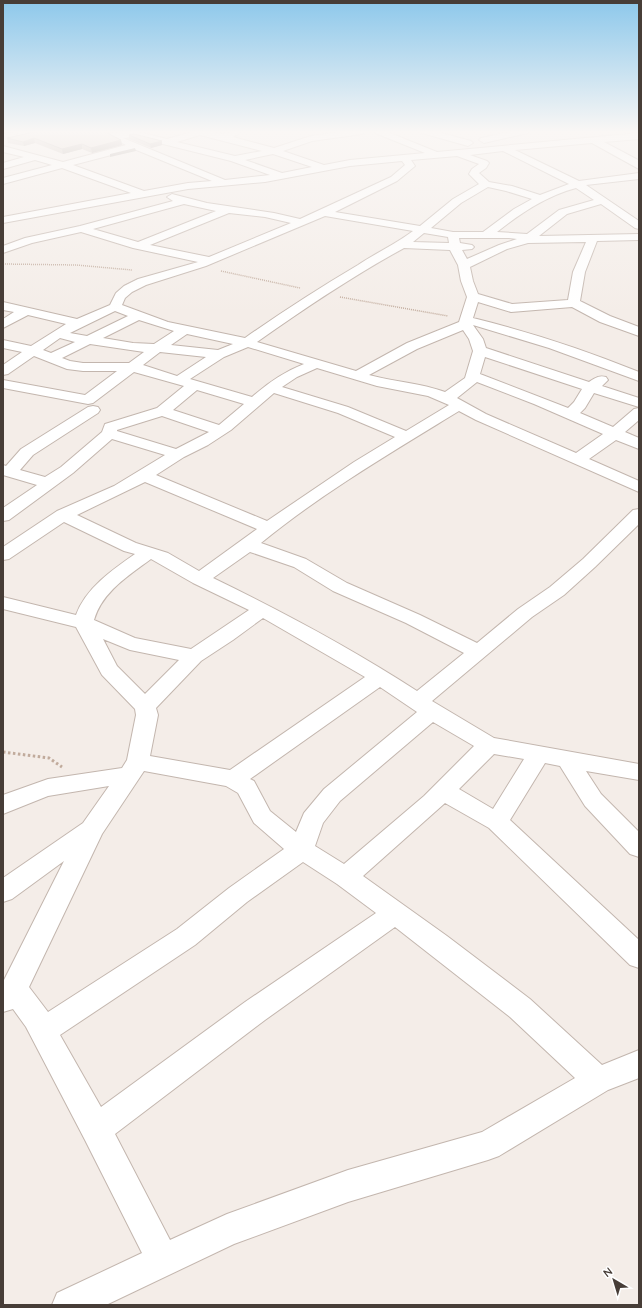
<svg xmlns="http://www.w3.org/2000/svg" width="642" height="1308" viewBox="0 0 642 1308" font-family="Quicksand,sans-serif">
<style>
.lines{fill:none;stroke-linecap:round;stroke-linejoin:round}
.minor-casing{stroke:#c3b6ae;stroke-width:2}
.path-far1{stroke:#c1ab9c;stroke-width:1.5;stroke-dasharray:1 1;stroke-linecap:butt}
.path{stroke:#c1ab9c;stroke-width:3;stroke-dasharray:2.5 2.5;stroke-linecap:butt}
.minor{fill:#fff;fill-rule:evenodd}
.wall{fill:#bbada5}
.shaded-wall{fill:#988d86}
.building{fill:#d9c9c0;stroke:#988d86}
</style>
<rect width="100%" height="100%" fill="#f4ede8"/>
<g class="lines">
<defs>
<g id="minor">
<path d="M19 131H27L24 137 21 138 17 135Z"/>
<path d="M135 131 167 139 195 131H207L223 134 238 131 240 133 233 137 274 148 311 136 346 131H366L362 134 312 141 283 151 324 165 350 160 425 153 375 133 374 131H385L437 152 639 133V139L604 142 638 160 639 169 592 143 515 150 579 181 639 173V179L586 185 639 221V229L635 228 601 204 567 214 539 236 639 234V240L597 241 585 272 580 301 610 316 639 327V336L600 322 572 307 511 312 478 302 473 318C530 332 585 350 639 372V381L549 348 473 325 483 339 486 348 589 382C595 378 599 375 606 377L608 380 602 386 639 398V407L594 393 585 408 580 413 613 427 634 409 639 408V420L625 432 639 438V449L616 440 589 459 639 481V492L476 420 459 411C392 452 322 493 261 543L306 559 347 583 420 615 477 643 518 609 550 587 583 559 633 510 639 509V524L595 567 564 595 532 617 432 701 494 738 639 764V780L586 771 601 794 639 832V857L630 854 585 806 560 766 545 763 510 820 639 940V968L630 965 489 828 445 803 363 876 447 936 530 999 602 1065 639 1050V1078L608 1090 499 1156 488 1160 348 1202 234 1244 106 1305H52L57 1293 142 1253 85 1140 26 1027 13 1009 3 1012V982L64 861 12 899 3 902V878L83 823 109 786 48 796 3 814V795L48 779 122 768 127 760 136 715 135 709 102 675 76 627 3 609V597L76 615C86 588 112 570 135 554L124 551 64 522 9 559 3 560V547L57 511 114 486 165 455 112 439 73 473 9 520 3 521V508L37 485 3 475V465L6 466 21 449 88 407 93 406 98 407 100 410 98 413 33 455 20 470 45 477 61 467 102 432 105 424 157 408 184 386 134 372 93 403 88 404 3 388V380L85 395 117 371H83L67 369 34 356 8 374 3 375V365L22 352 3 348V340L31 346 66 324 28 315 3 328V319L14 312 3 310V302L77 319 110 305 116 293 124 286 138 279 198 262 133 248 81 232 32 243 3 253V246L25 238 80 226 173 201 167 197 172 194 207 203 274 213 300 219 391 177 405 165 402 161 350 166 265 182 188 189 3 223V217L131 193 62 168 3 184V178L52 165 35 160 3 169V163L24 157 3 152V146L63 162 126 145 116 140 118 138 112 139 108 136 112 133ZM200 135 262 151 235 156 177 142ZM135 137 231 161 270 175 225 180 123 138ZM134 149 212 181 188 183 144 191 73 165ZM503 151 569 184 540 195 512 186 489 182 479 173 486 168 489 163 487 161 470 155ZM273 154 312 167 282 173 245 160ZM457 156 479 164 472 169 469 174 479 184 453 199 420 226 335 212 397 181 415 166 411 160ZM488 187 506 191 532 199 514 209 483 232H453L431 228 461 203ZM576 188 594 200 559 210 527 234 497 232C521 213 546 196 576 188ZM184 204 216 211 138 242 93 229ZM229 213 265 217 291 223 209 257 150 245ZM325 216 413 231C396 244 376 253 358 265 319 288 282 312 245 338L168 322 122 305 125 298 132 292 146 285 206 266ZM424 233 448 237 449 243 413 242ZM459 238H509L517 239 499 245 467 259 462 250 472 249 474 247 472 245 460 243ZM586 242 573 272 568 300 512 304 478 294 473 281 470 267 507 249 528 243ZM404 248 450 250 458 265 461 281 467 297 459 322 407 343 356 371 257 342C305 308 353 276 404 248ZM115 311 128 316 87 336 70 333ZM139 320 174 331 154 344 133 343 103 338ZM463 330 469 339 473 351 465 378 445 392C421 383 394 382 369 375L417 349ZM187 334 233 344 218 350 171 345ZM60 338 75 342 51 353 43 350ZM90 344 144 352 129 363H83L70 361 62 358ZM248 347 304 364C284 372 268 383 252 397L190 379 224 357ZM160 352 206 357 177 376 143 365ZM485 357 582 389 574 402 568 408 480 374ZM317 368 377 386 428 396 449 405 406 431 348 407 282 387 297 377ZM477 382 534 404 603 434 576 453 486 414 457 398ZM197 390 244 404 219 425 173 410ZM274 393 338 413 395 437 354 462 267 521 156 475 184 457 208 445 231 430ZM162 416 209 432 176 449 117 431V430ZM145 482 257 529 199 571 168 553 136 543 77 515ZM250 552 294 567 333 591 406 623 464 653 417 691C352 649 283 612 213 578ZM151 559 193 583 249 610 191 649 135 638 94 620C102 592 128 576 151 559ZM263 618 365 677 230 770 150 756 158 715 156 708 201 661 233 640ZM103 639 130 650 179 660 145 694 117 666ZM380 687 417 712 324 789 304 813 296 832 270 811 254 781 250 779ZM433 722 474 746 424 796 344 864 315 846 323 823 340 801ZM494 754 524 759 493 809 459 789ZM144 771 226 786 238 793 254 823 284 849 229 888 177 929 48 1012 29 987 102 834ZM303 862 337 884 376 913 245 1002 101 1107 60 1035 195 945 247 902ZM395 927 510 1017 575 1078 482 1132 348 1170 227 1214 170 1240 115 1134 265 1020Z"/>
<path d="M421 131H434L471 141 473 143 468 146 422 133Z"/>
<path d="M514 131H529L528 133 484 143 479 140 481 138Z"/>
</g>
</defs>
<use href="#minor" class="minor-casing"/>
<g class="path-far1">
<path d="M3 264 76 265 132 270"/>
<path d="M221 271 300 288"/>
<path d="M340 297 448 316"/>
</g>
<path class="path" d="M3 752 49 758 62 767"/>
<use href="#minor" class="minor"/>
</g>
<g class="wall">
<path d="M210 131H232L223 132Z"/>
<path d="M111 132 109 134 121 140 122 145 92 153 82 149 63 154 35 143 24 146 8 143 7 138Z"/>
<path d="M129 135 162 141V145L151 148 129 139Z"/>
</g>
<g class="shaded-wall">
<path d="M3 131H22L3 134Z"/>
<path d="M107 131H121L111 132 107 135Z"/>
<path d="M223 131H232L223 132Z"/>
<path d="M34 138 35 143 24 146 23 142Z"/>
<path d="M121 140 122 145 92 153 91 148Z"/>
<path d="M162 141V145L151 148 150 144Z"/>
<path d="M82 144V149L63 154 62 149Z"/>
<path d="M135 148 136 151 110 157V154Z"/>
</g>
<g class="building">
<path d="M39 131H107V133L121 140 91 148 82 144 62 149 34 138 23 142 7 138Z"/>
<path d="M134 134 162 141 150 144 129 135Z"/>
</g>
<linearGradient id="sky" x2="0" y2="1"><stop stop-color="#8dc8eb"/><stop offset="0.42" stop-color="#faf7f5"/><stop offset="1" stop-color="#faf7f5" stop-opacity="0"/></linearGradient>
<rect width="642" height="314" fill="url(#sky)"/>
<rect width="642" height="1308" fill="none" stroke="#473d37" stroke-width="8"/>
<g transform="translate(614 1280) rotate(322)" stroke="#ffffff" stroke-width="3" paint-order="stroke">
<path d="M0-3L7 15L0 10L-7 15Z" fill="#473d37"/>
<text y="-6" font-size="11" font-weight="bold" text-anchor="middle" fill="#473d37">N</text>
</g>
</svg>
